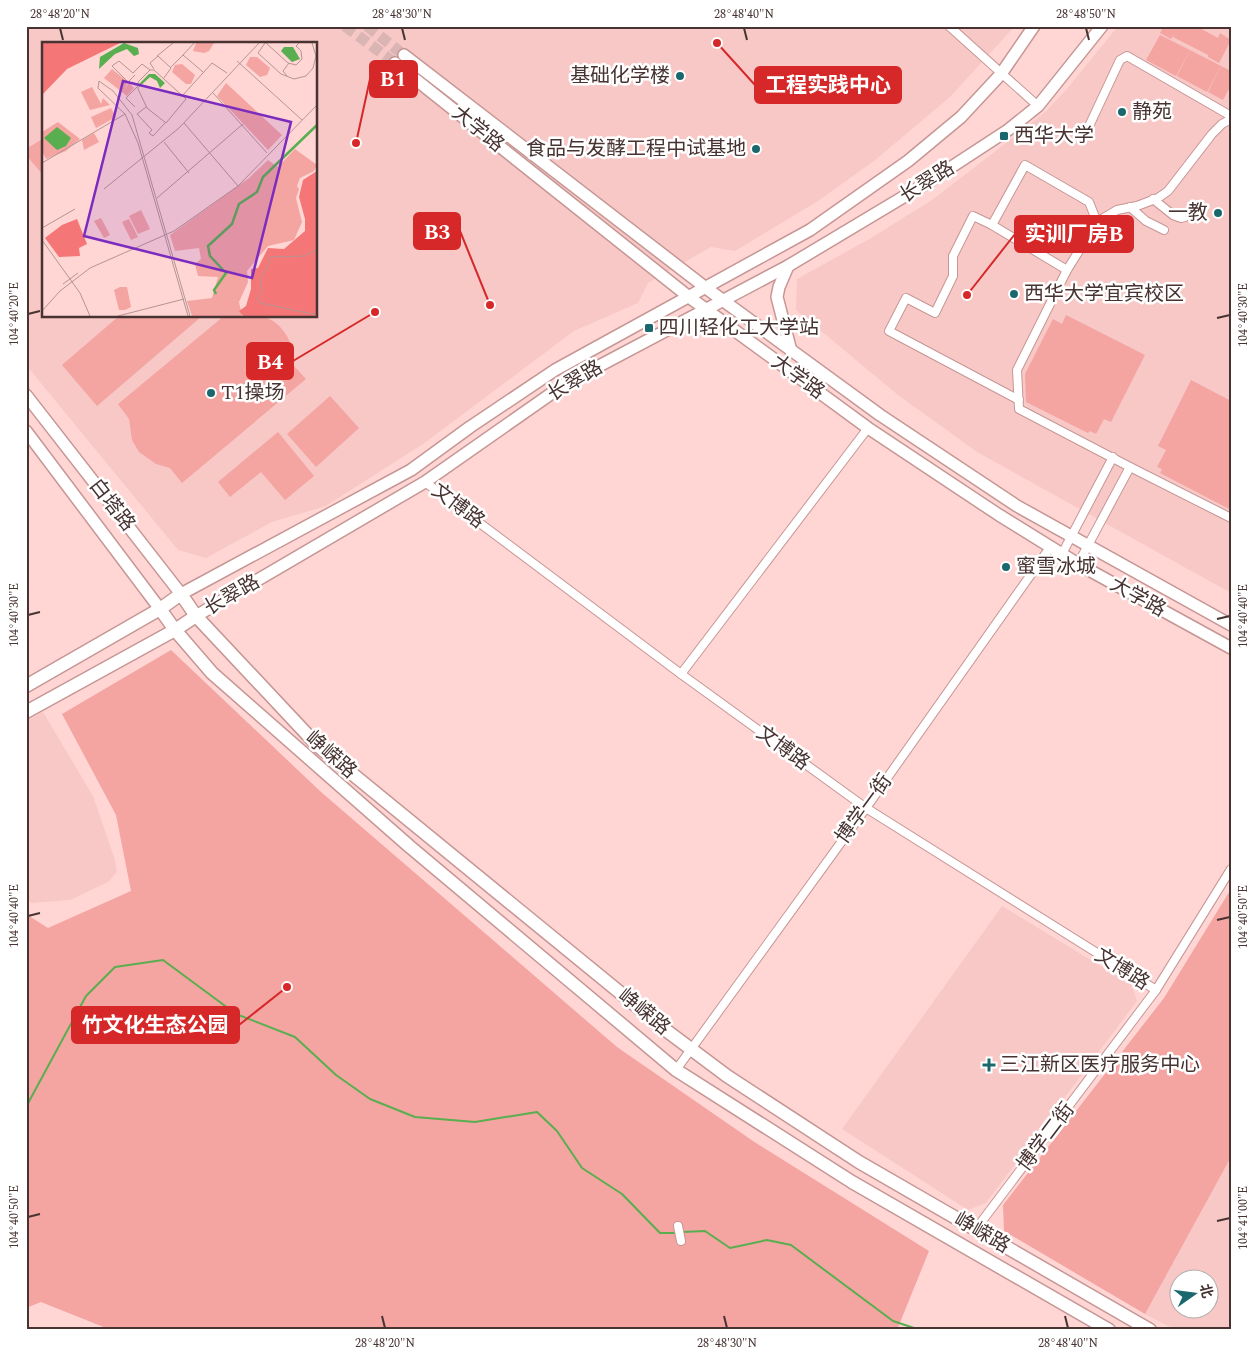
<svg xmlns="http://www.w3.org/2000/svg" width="1257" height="1356" viewBox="0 0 1257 1356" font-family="Spectral,'Noto Sans SC',serif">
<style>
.built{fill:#f7c8c6;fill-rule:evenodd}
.green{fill:#f4a4a1}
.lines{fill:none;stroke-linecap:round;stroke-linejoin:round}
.stream{stroke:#59ae4f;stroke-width:2}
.secondary-tunnel{stroke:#dab5b4;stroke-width:11;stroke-dasharray:11 5.5;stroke-linecap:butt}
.street-casing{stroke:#c69694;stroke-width:10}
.secondary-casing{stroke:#c69694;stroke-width:14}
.primary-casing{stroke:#c69694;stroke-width:15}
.street{stroke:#fff;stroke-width:8}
.secondary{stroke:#fff;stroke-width:11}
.primary{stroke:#fff;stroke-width:12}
.ticks{fill:none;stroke:#473332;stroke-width:2}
.poi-dot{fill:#1a686d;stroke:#fff;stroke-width:2}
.labels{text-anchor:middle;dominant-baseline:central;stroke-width:5;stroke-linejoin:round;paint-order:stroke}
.poi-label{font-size:20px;fill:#473332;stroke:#fff;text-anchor:start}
.street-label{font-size:20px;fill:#473332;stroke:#fff}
.inset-river{fill:none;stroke:#59ae4f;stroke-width:2.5}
.inset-road{fill:none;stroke:#b59593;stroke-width:1}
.view{fill:#7b2cbf;fill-opacity:0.15;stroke:#7b2cbf;stroke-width:2.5}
.inset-edge{fill:none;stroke:#473332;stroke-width:2.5}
.leader{fill:none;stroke:#d62828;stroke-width:2}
.callout-dot{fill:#d62828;stroke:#fff;stroke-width:2}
.callout{fill:#d62828;stroke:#d62828;stroke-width:2}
.callout-label{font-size:21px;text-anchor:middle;font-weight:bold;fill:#fff}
.neatline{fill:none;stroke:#473332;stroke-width:2}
.ticks-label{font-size:12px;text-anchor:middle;fill:#473332}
</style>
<rect width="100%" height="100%" fill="#ffd6d4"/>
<g class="built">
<path d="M26 26H1015L950 97 874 161 818 201 735 251 711 247 648 283 638 303 574 331 423 444 326 506 272 522 206 558 178 550 26 365ZM44 44H316V316H44Z"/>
<path d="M1118 26H1231V593L977 452 898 395 796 310 797 279 871 238 932 200 1015 136 1045 112 1066 90Z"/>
<path d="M43 712 93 796 115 860 117 872 108 882 70 900 32 903 26 899V721Z"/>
<path d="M1002 906 1132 985 1137 1001 986 1203 968 1210 842 1129Z"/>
<path d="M1231 1157V1330H1176L1145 1314ZM1180 1278H1210V1308H1180Z"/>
</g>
<g class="green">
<path d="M1164 26H1196L1218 38 1220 33 1231 40 1219 63 1208 57V55L1173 37 1174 34 1171 39 1160 33Z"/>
<path d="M1160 35 1190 50 1176 76 1146 60Z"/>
<path d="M1190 50 1221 66 1207 92 1177 76Z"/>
<path d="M1221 66 1231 71V85L1223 100 1208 92Z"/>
<path d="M44 138V176L26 155V149Z"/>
<path d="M1066 315 1145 355 1111 422 1104 419 1096 434 1090 431 1088 433 1026 402 1025 374 1053 319 1062 324Z"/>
<path d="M119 316H202L97 406 62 365Z"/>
<path d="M224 316C235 316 248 315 259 316 283 319 295 345 294 366L306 379 182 483 170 468 156 464 139 452 132 440 129 419 118 404Z"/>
<path d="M1191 380 1231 401V510L1160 473 1162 469 1157 467 1166 450 1158 446Z"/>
<path d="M330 396 359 428 316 467 287 434Z"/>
<path d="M278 432 314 476 285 500 261 472 230 497 218 482Z"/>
<path d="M171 650 321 792 617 1047 753 1141 929 1251 897 1330H111L41 1302 26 1308V914L48 928 131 891 116 815 62 714Z"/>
<path d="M1231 889V1157L1145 1314 1004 1231 1003 1205 1164 998Z"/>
</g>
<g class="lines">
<g class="stream">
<path d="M26 1107 86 996 115 967 163 960 236 1014 295 1037 336 1075 370 1099 415 1117 475 1122 537 1112 557 1131 582 1168 622 1194 660 1233H677"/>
<path d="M682 1232 705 1231 730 1248 767 1240 791 1245 893 1321 920 1330"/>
</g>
<g class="secondary-tunnel">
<path d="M345 26 395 63"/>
<path d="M367 26 404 55"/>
</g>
<defs>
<g id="street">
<path d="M949 26 1038 106"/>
<path d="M1231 119 1222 124 1212 134 1168 191 1158 198 1137 206 1117 210 1097 222 1067 270 1017 370 1019 409 1130 467 1231 518"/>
<path d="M1080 137 1090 124 1120 60 1127 56 1231 116"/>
<path d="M1153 199 1173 215 1181 218 1185 217 1190 211"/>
<path d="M1130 207 1146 221 1164 230"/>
<path d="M992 225 1067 270"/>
<path d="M1019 400 889 331 906 298 935 313 953 276V256L973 216 992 225 1025 165 1089 202 1097 222"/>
<path d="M425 482 681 674 866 808 1156 990"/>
<path d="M1062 554 1113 457"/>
<path d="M1078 564 1130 467"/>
<path d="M681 674 868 428"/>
<path d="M676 1070 866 808 1051 546"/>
<path d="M678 1226 681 1241"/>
<path d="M976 1229 1156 990 1231 869"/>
</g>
<g id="secondary">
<path d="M404 55 706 288 880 415 1017 506 1231 625"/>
<path d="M395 63 689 297 868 428 999 515 1078 564 1231 648"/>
<path d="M788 266 779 287 777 297 791 351"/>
<path d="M26 395 181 594 411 470 470 427 555 370 810 230 908 161 961 117 1001 74 1034 26"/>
<path d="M26 431 160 609"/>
<path d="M196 616 425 482 565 384 788 266 930 181 1008 130 1038 106 1102 26"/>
</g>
<g id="primary">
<path d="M160 609 175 630 212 673 409 846 676 1070 852 1182 1109 1330"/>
<path d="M26 686 160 609 181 594 196 616 317 745 667 1031 727 1076 859 1162 1150 1330"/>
<path d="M26 712 175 630 196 616"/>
</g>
</defs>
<use href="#street" class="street-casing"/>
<use href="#secondary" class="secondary-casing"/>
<use href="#primary" class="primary-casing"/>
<use href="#street" class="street"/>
<use href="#secondary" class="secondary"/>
<use href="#primary" class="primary"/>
</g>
<path class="ticks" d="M60 28 63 40M402 28 405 40M744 28 747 40M1086 28 1089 40M28 314 40 311M1217 318 1230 315M28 615 40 612M1217 619 1230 616M28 916 40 913M1217 920 1230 917M28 1217 40 1214M1217 1221 1230 1218M382 1316 385 1328M724 1316 727 1328M1065 1316 1068 1328"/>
<g class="poi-dot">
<circle cx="680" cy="76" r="5"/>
<circle cx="1122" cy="112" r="5"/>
<rect x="999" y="131" width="10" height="10" rx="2.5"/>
<circle cx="756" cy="149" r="5"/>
<circle cx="1218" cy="213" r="5"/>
<circle cx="1014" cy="294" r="5"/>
<rect x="644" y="323" width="10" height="10" rx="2.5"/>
<circle cx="211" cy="393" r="5"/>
<circle cx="1006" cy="567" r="5"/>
<path d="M986.5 1057.5h5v5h5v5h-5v5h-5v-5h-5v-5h5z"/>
</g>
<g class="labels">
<g class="poi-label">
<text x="670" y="76" text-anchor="end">基础化学楼</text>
<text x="1132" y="112">静苑</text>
<text x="1014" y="136">西华大学</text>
<text x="746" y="149" text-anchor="end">食品与发酵工程中试基地</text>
<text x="1208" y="213" text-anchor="end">一教</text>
<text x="1024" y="294">西华大学宜宾校区</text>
<text x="659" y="328">四川轻化工大学站</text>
<text x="221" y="393">T1操场</text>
<text x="1016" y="567">蜜雪冰城</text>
<text x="1000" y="1065">三江新区医疗服务中心</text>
</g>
<g class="street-label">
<text transform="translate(478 129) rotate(39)">大学路</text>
<text transform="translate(927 182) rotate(-32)">长翠路</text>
<text transform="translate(798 377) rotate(36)">大学路</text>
<text transform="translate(575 381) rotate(-31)">长翠路</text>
<text transform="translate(112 505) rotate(52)">白塔路</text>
<text transform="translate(458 506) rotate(37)">文博路</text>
<text transform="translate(232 595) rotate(-30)">长翠路</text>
<text transform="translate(1138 597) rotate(29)">大学路</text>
<text transform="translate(783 748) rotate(36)">文博路</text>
<text transform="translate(331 755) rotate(41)">峥嵘路</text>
<text transform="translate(864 809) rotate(-54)">博学一街</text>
<text transform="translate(1122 969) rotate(32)">文博路</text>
<text transform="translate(644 1012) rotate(39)">峥嵘路</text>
<text transform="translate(1046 1137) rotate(-53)">博学二街</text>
<text transform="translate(982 1233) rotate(30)">峥嵘路</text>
</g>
</g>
<g transform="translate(42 42)">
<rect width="275" height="275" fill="#ffd6d4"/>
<path d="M154 1H172L167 9 162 11 151 9ZM208 15H215L228 26 225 33 218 35 204 23ZM140 22 153 33 149 42H144L130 30 133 23ZM70 27 86 40 83 46 87 41 92 46 85 54 62 36ZM184 41 240 93 226 108 175 54ZM50 45 59 62 61 56 68 63 48 68 39 50ZM69 66 74 75 54 86 49 75ZM16 80 38 97 24 109 4 117 0 109V90ZM52 91 57 100 42 108 40 98ZM253 107 275 123 272 129 258 136 255 144 257 147 254 156 260 180 252 198 226 204 205 229 206 240 197 260 200 274H150L145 259 170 256 176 235 156 234 153 222 159 217 157 206 133 209 128 193 207 136 226 118 236 125ZM99 168 108 187 96 192 87 174ZM59 176 68 193 62 196 52 179ZM87 177 96 195 89 198 80 180ZM78 245H85L89 265 83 268H77L72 248Z" fill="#f4a4a1"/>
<path d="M0 1H78L25 27 0 53ZM275 129V274H201L197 269 204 264 209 247V227L216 226 226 206 242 207 263 189V177L257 155 261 138ZM35 177 45 202 37 206 38 214 17 215 3 196 20 183Z" fill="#f47676"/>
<path d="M82 1 96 6 97 12 92 14 85 7 73 12 57 27 58 15ZM242 5H251L258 17 250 20 239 9ZM107 32H113L123 41 118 46 115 39 108 35 97 45V42ZM15 85 29 96 24 104 15 108 2 96Z" fill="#59ae4f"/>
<path class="inset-river" d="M174 252 172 248 184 231 168 214 166 204 190 182 197 162 215 150 221 135 275 83"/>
<path class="inset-road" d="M223 1 216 11 239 32 252 37 264 34 271 26 274 14 270 1M224 1 246 21 254 23 260 17 259 9 254 4 257 1M141 13 152 1M115 14 131 1M195 19 260 78M129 25 141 13 161 30M112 27 108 21 116 14 129 26 122 36M108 28H112L144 57 124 81 105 66 96 47V40ZM93 33 86 40 70 24 77 19 91 31 100 22 108 28M245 34 241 29 247 21M171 51 225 111M141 53 170 21 185 31M93 65 84 56 95 45M104 65 95 72 110 88 107 91 111 94 123 81M142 81 196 144M122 100 147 131M0 121 83 72M62 147 137 86 217 1M115 156 201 82M0 186 33 167M0 198 38 251 48 274M275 207 263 214 228 215 225 227 218 236 220 249 215 257 218 261 275 273M21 242 36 231M0 269 18 249 48 226 132 189 196 144 275 63M76 274 142 257M146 274 96 101 83 72 56 46 57 39 71 49 90 73 148 274"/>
<path class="view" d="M81 39 249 80 210 236 42 194Z"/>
<rect width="275" height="275" class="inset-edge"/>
</g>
<path class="leader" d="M356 143L370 79M717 43L755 85M490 305L460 231M967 295L1015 234M375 312L293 361M287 987L239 1025"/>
<g class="callout-dot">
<circle cx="356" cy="143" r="5"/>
<circle cx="717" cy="43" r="5"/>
<circle cx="490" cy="305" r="5"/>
<circle cx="967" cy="295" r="5"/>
<circle cx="375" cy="312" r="5"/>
<circle cx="287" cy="987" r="5"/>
</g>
<g class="callout">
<rect x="370" y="61" width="47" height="36" rx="5"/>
<rect x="755" y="67" width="146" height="36" rx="5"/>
<rect x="414" y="213" width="46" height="36" rx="5"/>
<rect x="1015" y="216" width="118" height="36" rx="5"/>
<rect x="247" y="343" width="46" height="36" rx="5"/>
<rect x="72" y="1007" width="167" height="36" rx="5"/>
</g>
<g class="callout-label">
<text x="393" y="86">B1</text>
<text x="828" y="92">工程实践中心</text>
<text x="437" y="239">B3</text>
<text x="1074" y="241">实训厂房B</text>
<text x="270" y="369">B4</text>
<text x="155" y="1032">竹文化生态公园</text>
</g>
<rect width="1257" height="1356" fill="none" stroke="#ffffff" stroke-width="55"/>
<g transform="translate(1194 1294) rotate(76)"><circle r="24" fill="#ffffff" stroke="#b5adad"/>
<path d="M0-4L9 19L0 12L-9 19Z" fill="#1a686d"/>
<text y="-8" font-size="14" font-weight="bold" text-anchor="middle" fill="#473332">北</text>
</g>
<rect x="28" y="28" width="1202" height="1300" class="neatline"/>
<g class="ticks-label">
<text x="60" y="18">28°48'20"N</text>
<text x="402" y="18">28°48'30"N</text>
<text x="744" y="18">28°48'40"N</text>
<text x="1086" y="18">28°48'50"N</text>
<text transform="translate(14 314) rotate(-90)" y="4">104°40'20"E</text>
<text transform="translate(1243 315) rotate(-90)" y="4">104°40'30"E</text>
<text transform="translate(14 615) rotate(-90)" y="4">104°40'30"E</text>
<text transform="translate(1243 616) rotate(-90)" y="4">104°40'40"E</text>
<text transform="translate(14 916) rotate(-90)" y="4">104°40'40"E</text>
<text transform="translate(1243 917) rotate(-90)" y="4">104°40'50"E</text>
<text transform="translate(14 1217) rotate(-90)" y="4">104°40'50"E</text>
<text transform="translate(1243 1218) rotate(-90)" y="4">104°41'00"E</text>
<text x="385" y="1347">28°48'20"N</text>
<text x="727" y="1347">28°48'30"N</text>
<text x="1068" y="1347">28°48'40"N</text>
</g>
</svg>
